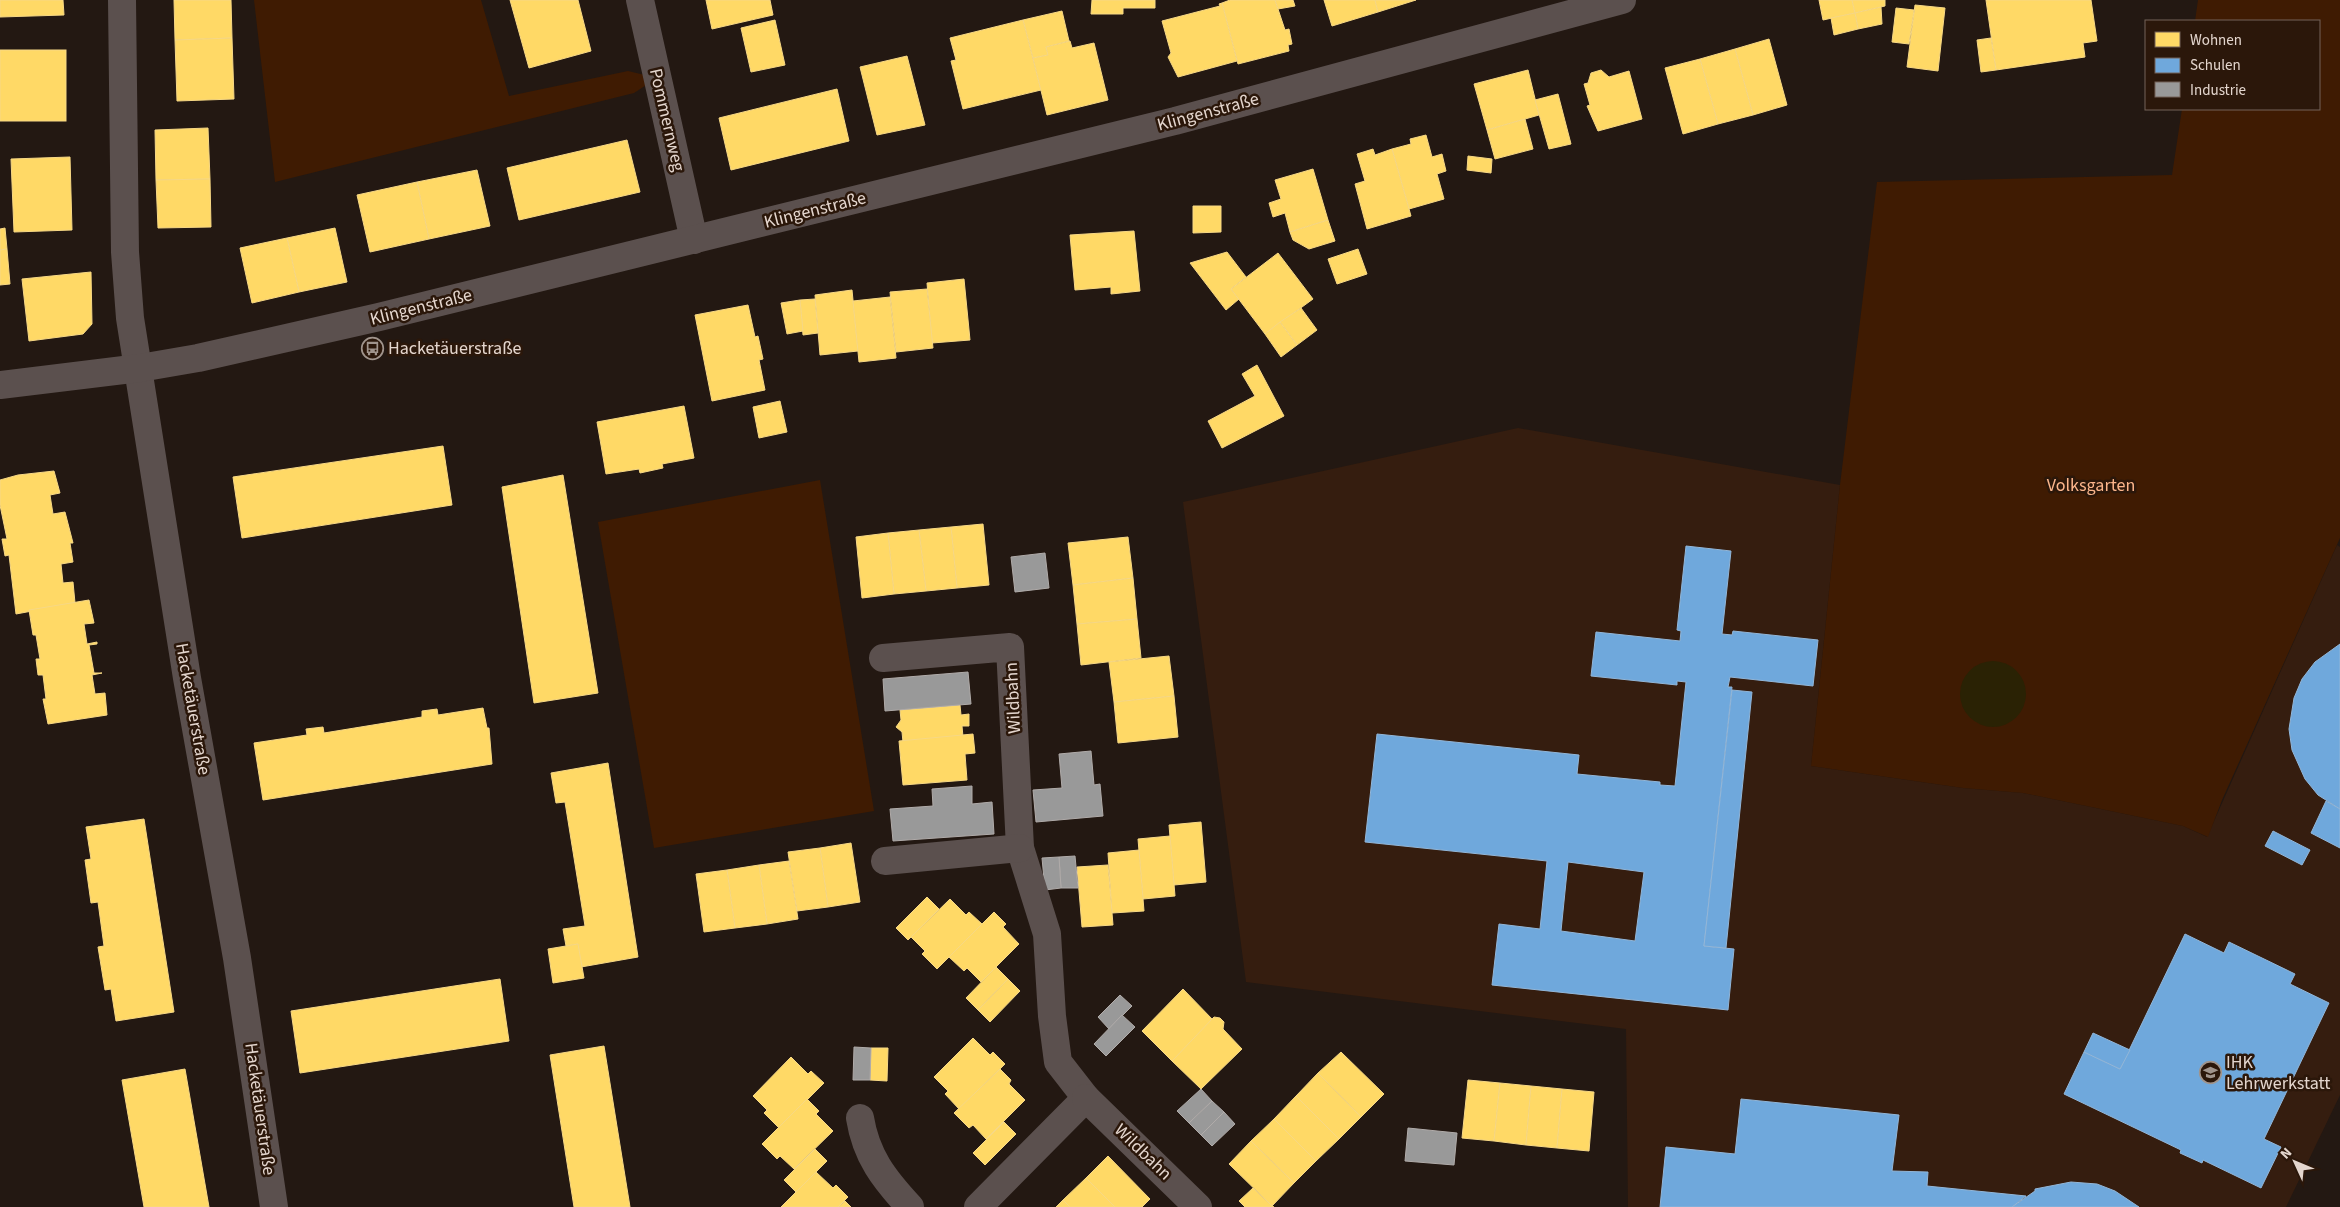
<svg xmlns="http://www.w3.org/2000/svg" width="2340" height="1207" viewBox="0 0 2340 1207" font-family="'Source Sans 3',sans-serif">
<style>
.built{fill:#351d0f}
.green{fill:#3f1b02}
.sand{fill:#2a2204}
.homes{fill:#ffd966;stroke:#f7d885}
.schools{fill:#6fa8dc;stroke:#92b6d8;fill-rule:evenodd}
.industry{fill:#999;stroke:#b0aba9}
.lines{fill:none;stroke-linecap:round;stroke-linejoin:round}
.minor{stroke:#5b504e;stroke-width:28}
.labels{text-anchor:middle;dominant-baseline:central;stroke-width:5;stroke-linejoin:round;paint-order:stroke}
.street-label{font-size:18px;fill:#e4d6ce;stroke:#2b170a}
.poi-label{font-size:18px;fill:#e4d6ce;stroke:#2b170a;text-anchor:start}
.park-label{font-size:18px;fill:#fcb68c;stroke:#2b170a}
</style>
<rect width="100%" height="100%" fill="#231812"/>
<path class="built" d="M1518 428 1840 485 1811 766 1963 788 2023 793 2183 826 2207 837 2337 545 2340 547V1095L2286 1207H1628L1626 1029 1246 982 1183 502Z"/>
<g class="green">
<path d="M254 0H481L509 96 628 71 657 78 634 93 275 182Z"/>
<path d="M2198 0H2340V538L2222 800 2208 837 2183 826 2023 793 1963 788 1811 766 1840 485 1877 182 2172 175 2182 109H2319V21H2195Z"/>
<path d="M820 480 874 811 654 848 598 522Z"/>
</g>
<circle class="sand" cx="1993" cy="694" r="33"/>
<g class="homes">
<path d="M0 0H63L64 15 0 17Z"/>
<path d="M174 0H231L232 38 175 40Z"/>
<path d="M510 0H578L591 51 529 68Z"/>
<path d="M706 0H770L773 15 712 29Z"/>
<path d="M1092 0H1155V8H1123V14H1091Z"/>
<path d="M1230 0H1275L1285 30 1289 29 1292 44 1288 45 1289 51 1238 64 1222 3Z"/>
<path d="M1275 0H1293L1295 6 1278 9Z"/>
<path d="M1324 0H1375L1378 12 1332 26Z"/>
<path d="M1375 0H1416L1378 12Z"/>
<path d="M1819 0H1852L1855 13 1823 20Z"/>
<path d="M1852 0H1885V6L1855 13Z"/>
<path d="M1986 0H2091L2097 41 2083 43 2085 57 1996 70Z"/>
<path d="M1222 3 1237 61 1178 77 1168 57 1171 53 1162 21 1220 6 1219 4Z"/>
<path d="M1915 5 1945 8 1938 71 1907 67Z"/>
<path d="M1881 7 1882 24 1858 29 1855 13Z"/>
<path d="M1896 8 1914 10 1909 44 1892 42Z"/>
<path d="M1062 11 1069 41 1046 47 1048 55 1033 58 1023 20Z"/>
<path d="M1855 13 1858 29 1834 35 1831 18Z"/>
<path d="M775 20 785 65 751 72 741 28Z"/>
<path d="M1023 20 1041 90 963 109 951 61 956 60 950 38Z"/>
<path d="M232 38 234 99 177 101 175 40Z"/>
<path d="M1991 38 1996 70 1981 72 1977 40Z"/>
<path d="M1769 39 1787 105 1753 115 1735 49Z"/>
<path d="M1070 41 1072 48 1094 43 1108 100 1047 115 1033 58 1048 55 1046 47Z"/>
<path d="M1735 49 1753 115 1718 124 1700 59Z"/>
<rect x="0" y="50" width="66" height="71"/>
<path d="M907 56 925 125 877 135 860 67Z"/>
<path d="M1700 59 1718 124 1683 134 1665 68Z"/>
<path d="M1528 70 1539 115 1487 130 1474 84Z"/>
<path d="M1601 70 1609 77 1629 71 1642 119 1598 131 1587 106 1590 105 1584 84 1588 83 1591 73Z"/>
<path d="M837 89 849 141 731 170 719 118Z"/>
<path d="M1558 94 1571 144 1549 149 1535 100Z"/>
<path d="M1525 119 1533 149 1495 159 1487 130Z"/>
<path d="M208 128 210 179 156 180 155 130Z"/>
<path d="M1426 135 1432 157 1442 154 1446 171 1437 174 1444 199 1409 209 1392 149 1411 144 1410 139Z"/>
<path d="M627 140 640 192 519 220 507 168Z"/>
<path d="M1373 149 1375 155 1392 149 1411 216 1367 229 1355 184 1365 181 1357 154Z"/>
<path d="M1468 156 1492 159 1491 173 1467 170Z"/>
<path d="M70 157 72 230 14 232 11 159Z"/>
<path d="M1313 169 1328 220 1290 232 1285 213 1273 217 1269 203 1281 199 1275 180Z"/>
<path d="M477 170 490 226 429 239 417 182Z"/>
<path d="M210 179 211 227 158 228 156 180Z"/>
<path d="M417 182 429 239 370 252 357 195Z"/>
<path d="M1193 206H1221V232L1193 233Z"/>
<path d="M1328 220 1335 241 1309 249 1293 240 1290 232Z"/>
<path d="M5 228 7 249 0 250V229Z"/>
<path d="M335 228 347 282 299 292 287 238Z"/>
<path d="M1134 231 1140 291 1111 294V287L1075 290 1070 235Z"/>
<path d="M287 238 299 292 252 303 240 248Z"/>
<path d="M7 249 10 284 0 285V250Z"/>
<path d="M1358 249 1367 274 1337 284 1328 259Z"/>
<path d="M1227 252 1246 277 1231 289 1239 299 1226 310 1190 263Z"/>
<path d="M1278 253 1313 299 1265 334 1231 289Z"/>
<path d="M91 272 92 324 83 334 29 341 22 279Z"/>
<path d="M964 279 970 340 932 343 927 283Z"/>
<path d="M927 289 933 348 896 352 890 292Z"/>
<path d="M852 290 858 351 820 355 815 295Z"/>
<path d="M890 297 896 358 859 362 853 301Z"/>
<path d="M815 299 818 333 803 335 800 300Z"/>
<path d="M800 300 803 331 787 334 781 303Z"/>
<path d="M748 305 755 337 758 336 763 359 759 360 765 390 712 401 695 315Z"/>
<path d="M1301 308 1317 330 1297 345 1280 322Z"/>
<path d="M1280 322 1297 345 1281 357 1265 334Z"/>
<path d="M1257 365 1284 416 1222 448 1208 421 1255 396 1242 374Z"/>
<path d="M780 401 787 432 759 438 753 407Z"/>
<path d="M684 406 694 458 662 464 663 468 640 473 639 469 606 474 597 422Z"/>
<path d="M443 446 452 505 242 538 233 477Z"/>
<path d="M54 471 60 493 50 495 53 514 65 512 73 543H70L73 562 61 564 63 583 73 582 75 603 16 614 9 555 5 556 2 539H7L0 505V480L18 475Z"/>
<path d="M563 475 598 693 534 703 502 487Z"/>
<path d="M983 524 989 585 957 588 951 527Z"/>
<path d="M951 527 957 588 926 591 919 530Z"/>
<path d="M919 530 926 591 894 594 888 533Z"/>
<path d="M888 533 894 594 862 598 856 537Z"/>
<path d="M1128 537 1133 578 1073 585 1068 543Z"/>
<path d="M1133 578 1137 619 1077 624 1073 585Z"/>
<path d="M89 600 94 623 84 624 87 644 97 642V644L89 645 94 673H102L92 675 95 694 105 693 107 715 48 724 43 699H46L43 675H38L36 659H40L36 635H33L29 610Z"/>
<path d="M1137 619 1141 658 1081 665 1077 624Z"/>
<path d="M1169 656 1174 696 1114 702 1109 662Z"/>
<path d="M1174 696 1178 737 1118 743 1114 702Z"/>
<path d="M960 705 961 715 969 714V726H962L963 737 903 742 902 732 896 727 901 720 900 710Z"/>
<path d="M483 708 487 728H489L492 764 263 800 254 743 307 735 306 729 323 727 324 733 422 717V711L437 709 438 715Z"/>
<path d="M973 734 975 753 965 754 967 780 903 785 899 741Z"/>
<path d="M608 763 638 957 581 967 578 944 566 946 563 929 585 926 565 802 556 803 551 773Z"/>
<path d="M144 819 174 1012 116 1021 111 989 105 990 98 947 104 946 98 902 91 903 85 860 91 859 86 827Z"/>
<path d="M1201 822 1206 882 1174 885 1169 825Z"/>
<path d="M1170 836 1175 896 1143 899 1138 839Z"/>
<path d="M851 843 860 902 828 907 820 848Z"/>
<path d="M820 848 828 907 797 911 788 852Z"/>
<path d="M1139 850 1144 911 1112 913 1108 853Z"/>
<path d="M789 861 798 919 767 924 759 865Z"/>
<path d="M759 865 767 924 735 928 727 870Z"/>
<path d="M1108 865 1113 925 1082 927 1077 867Z"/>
<path d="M727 870 735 928 704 932 696 874Z"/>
<path d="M927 897 939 909 908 940 896 928Z"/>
<path d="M950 899 966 915 969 912 982 924 937 969 922 954 925 951 911 937Z"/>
<path d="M994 912 1006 924 1003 927 1019 944 981 982 967 968 964 971 949 957Z"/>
<path d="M578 944 584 978 553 983 548 949Z"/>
<path d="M996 967 1008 979 978 1010 966 998Z"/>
<path d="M500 979 509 1041 300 1073 291 1011Z"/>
<path d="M1008 979 1020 991 990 1022 978 1010Z"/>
<path d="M1183 989 1213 1020 1172 1061 1142 1031Z"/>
<path d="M1214 1017 1220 1018 1224 1022 1223 1029 1242 1049 1201 1089 1172 1061Z"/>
<path d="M973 1038 990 1055 993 1052 1005 1064 959 1109 945 1094 948 1091 934 1077Z"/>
<path d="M604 1046 630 1207H574L550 1055Z"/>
<path d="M871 1048H888L887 1081 870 1080Z"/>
<path d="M1341 1052 1384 1094 1361 1117 1318 1073Z"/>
<path d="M791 1057 808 1074 811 1071 824 1083 779 1128 764 1113 767 1110 753 1096Z"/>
<path d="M185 1069 209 1207H144L122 1080Z"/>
<path d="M1000 1069 1011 1080 1009 1084 1025 1100 986 1139 973 1125 969 1128 954 1113Z"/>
<path d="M1318 1073 1361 1117 1339 1139 1296 1096Z"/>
<path d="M1468 1080 1500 1083 1494 1141 1462 1138Z"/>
<path d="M1500 1083 1531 1086 1526 1145 1494 1141Z"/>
<path d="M1531 1086 1562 1089 1557 1148 1526 1145Z"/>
<path d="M1562 1089 1594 1092 1589 1151 1557 1148Z"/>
<path d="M1296 1096 1339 1139 1316 1161 1274 1119Z"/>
<path d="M807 1099 819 1111 816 1114 833 1131 794 1169 780 1156 777 1159 762 1144Z"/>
<path d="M1274 1119 1316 1161 1294 1183 1251 1141Z"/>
<path d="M1004 1122 1016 1134 985 1165 973 1153Z"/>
<path d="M1251 1141 1294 1183 1272 1206 1229 1164Z"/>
<path d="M815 1149 827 1161 796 1192 784 1180Z"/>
<path d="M1108 1156 1150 1199 1142 1207H1115L1086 1178Z"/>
<path d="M816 1172 833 1188 836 1185 848 1197 838 1207H781Z"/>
<path d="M1086 1178 1115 1207H1070L1063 1200Z"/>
<path d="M1253 1188 1272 1206 1274 1207H1245L1239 1201Z"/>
<path d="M1063 1200 1070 1207H1056Z"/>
<path d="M845 1201 851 1207H838Z"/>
</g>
<g class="schools">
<path d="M1686 546 1731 551 1722 634 1732 635 1733 631 1818 640 1813 686 1730 677 1728 687H1732L1704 946 1734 949 1728 1010 1492 985 1499 924 1540 929 1547 861 1365 842 1377 734 1579 755 1577 774 1660 782V785L1675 786 1686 682 1677 681V685L1591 676 1596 632 1680 641 1681 631 1677 630ZM1568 862 1644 872 1635 941 1561 931Z"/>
<path d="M2340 644V809L2318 795 2305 779 2292 750 2289 729 2294 698 2302 679 2315 662Z"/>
<path d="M1732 690 1752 692 1726 948 1704 946Z"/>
<path d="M2326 801 2340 809V848L2311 833Z"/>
<path d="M2273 831 2310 850 2302 865 2265 846Z"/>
<path d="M2185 934 2224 953 2229 942 2295 974 2290 984 2329 1003 2264 1139 2281 1147 2261 1188 2203 1160 2202 1163 2180 1153 2181 1150 2064 1094 2084 1052 2120 1069Z"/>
<path d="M2093 1033 2130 1050 2120 1069 2084 1052Z"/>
<path d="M1741 1099 1899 1115 1892 1171 1928 1172 1927 1186 2026 1196 2012 1207H1660L1666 1147 1735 1154Z"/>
<path d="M2071 1182 2097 1184 2115 1191 2139 1207H2012L2035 1191V1189Z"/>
</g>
<g class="industry">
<path d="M1045 553 1049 588 1015 592 1011 557Z"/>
<path d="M968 672 971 704 885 711 883 679Z"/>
<path d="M1091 751 1094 785 1100 784 1103 816 1036 822 1033 790 1062 788 1059 754Z"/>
<path d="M972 786V804L992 802 994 834 893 841 890 809 933 806 932 789Z"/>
<path d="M1075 856 1078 888H1061L1059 857Z"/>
<path d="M1059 857 1061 888 1045 890 1042 858Z"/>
<path d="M1120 995 1132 1006 1109 1029 1098 1017Z"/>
<path d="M1122 1015 1135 1027 1106 1056 1094 1044Z"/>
<path d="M854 1047 871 1048 870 1080H853Z"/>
<path d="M1201 1089 1212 1101 1189 1123 1177 1111Z"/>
<path d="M1212 1101 1224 1112 1201 1135 1189 1123Z"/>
<path d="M1224 1112 1235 1124 1212 1146 1201 1135Z"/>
<path d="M1408 1128 1457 1133 1454 1165 1405 1161Z"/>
</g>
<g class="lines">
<g class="minor">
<path d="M122 0 125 252 130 318 187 678 237 958 274 1207"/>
<path d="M640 0 694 240"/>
<path d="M0 385 140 368 198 358 379 317 1175 121 1622 0"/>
<path d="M883 658 1010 647 1020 848 1047 934 1052 1016 1058 1062 1086 1098 978 1207"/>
<path d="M885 861 1020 848"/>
<path d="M1086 1098 1198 1207"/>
<path d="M860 1118C866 1156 884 1179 910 1207"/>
</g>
</g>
<defs>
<symbol id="bus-ring" viewBox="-11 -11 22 22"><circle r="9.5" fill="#2b170a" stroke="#a0948c" stroke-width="1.5"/><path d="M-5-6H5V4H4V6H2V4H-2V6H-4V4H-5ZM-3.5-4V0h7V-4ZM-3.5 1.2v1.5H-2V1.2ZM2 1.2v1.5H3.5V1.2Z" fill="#a0948c"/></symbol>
<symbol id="school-ring" viewBox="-11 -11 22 22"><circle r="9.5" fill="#2b170a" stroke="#a0948c" stroke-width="1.5"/><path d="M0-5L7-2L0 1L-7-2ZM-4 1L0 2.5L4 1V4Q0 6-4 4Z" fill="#a0948c"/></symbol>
</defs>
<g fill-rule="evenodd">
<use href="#bus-ring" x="360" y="336" width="25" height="25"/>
<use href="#school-ring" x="2198" y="1060" width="25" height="25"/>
</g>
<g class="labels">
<g class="street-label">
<text transform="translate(1208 112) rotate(-15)">Klingenstraße</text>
<text transform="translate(667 120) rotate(77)">Pommernweg</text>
<text transform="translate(815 210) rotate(-14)">Klingenstraße</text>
<text transform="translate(421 307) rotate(-14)">Klingenstraße</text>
<text transform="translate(1013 698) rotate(-93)">Wildbahn</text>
<text transform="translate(193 709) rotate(80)">Hacketäuerstraße</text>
<text transform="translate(260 1109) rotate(82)">Hacketäuerstraße</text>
<text transform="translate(1143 1152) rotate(44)">Wildbahn</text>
</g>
<g class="poi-label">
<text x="388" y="348">Hacketäuerstraße</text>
<text x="2226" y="1062">IHK<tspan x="2226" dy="21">Lehrwerkstatt</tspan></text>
</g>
<g class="park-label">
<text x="2091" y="485">Volksgarten</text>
</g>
</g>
<rect x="2145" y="20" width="175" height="90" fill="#2b170a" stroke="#756358"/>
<rect x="2155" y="32" width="25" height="15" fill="#ffd966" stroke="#756358"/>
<text x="2190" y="45" font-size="15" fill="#e4d6ce">Wohnen</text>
<rect x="2155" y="58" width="25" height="15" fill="#6fa8dc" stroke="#756358"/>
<text x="2190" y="70" font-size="15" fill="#e4d6ce">Schulen</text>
<rect x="2155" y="82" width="25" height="15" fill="#999999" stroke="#756358"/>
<text x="2190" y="95" font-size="15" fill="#e4d6ce">Industrie</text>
<g transform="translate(2295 1162) rotate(314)" stroke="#2b170a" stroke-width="4" paint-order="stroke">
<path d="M0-4L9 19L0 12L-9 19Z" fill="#e4d6ce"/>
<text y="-8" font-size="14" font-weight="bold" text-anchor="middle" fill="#e4d6ce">N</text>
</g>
</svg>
